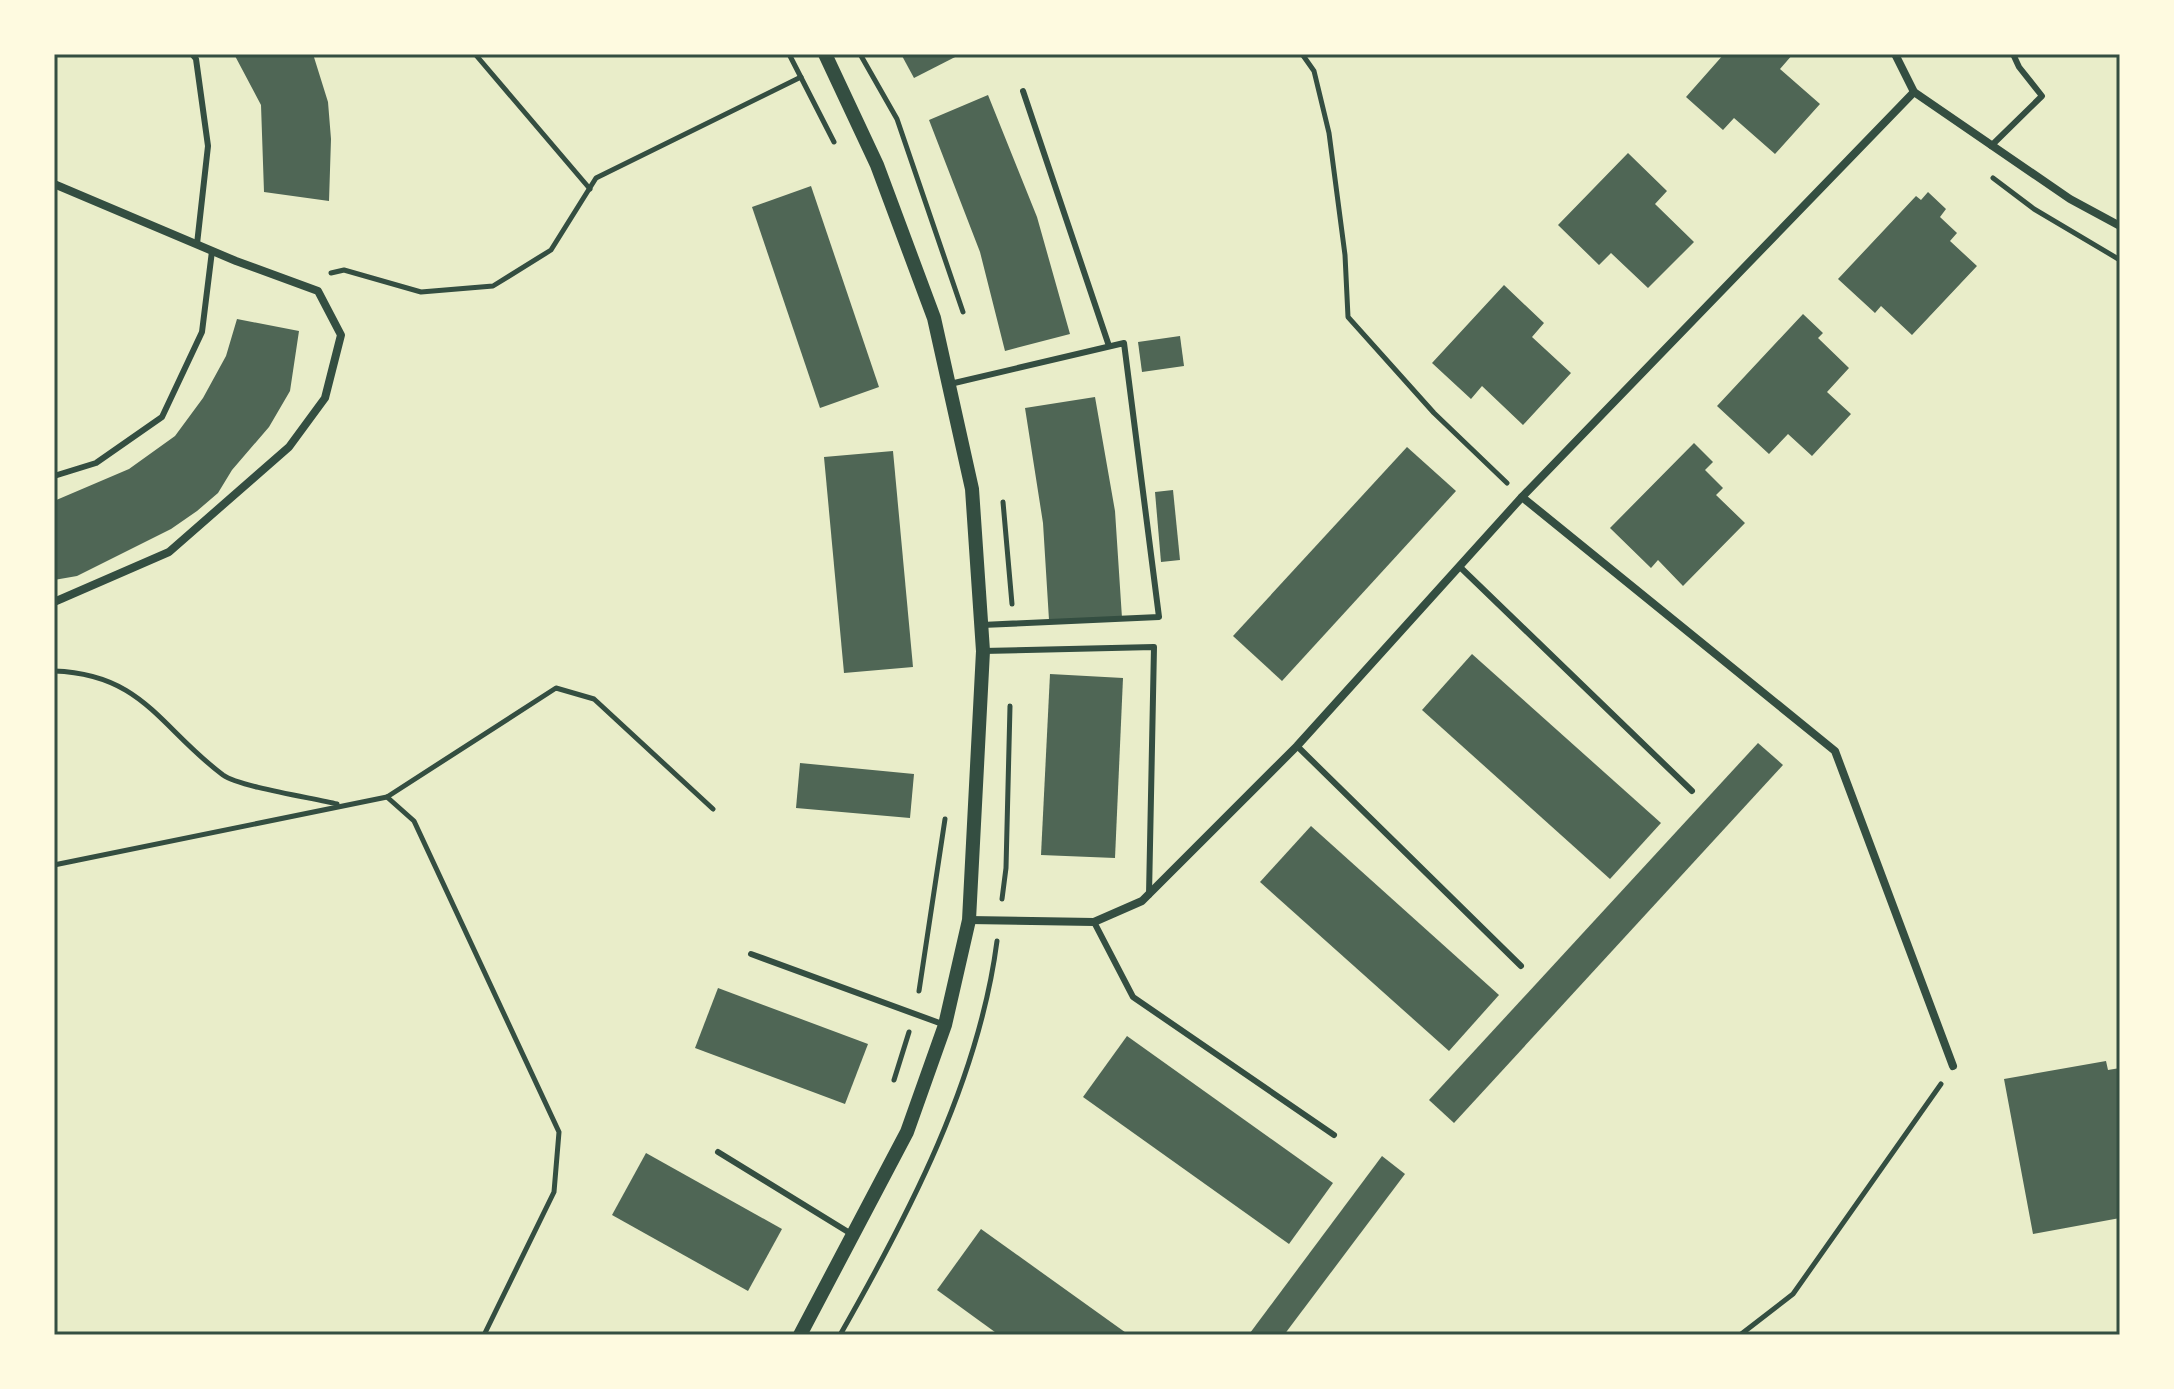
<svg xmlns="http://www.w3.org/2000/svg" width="2174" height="1389" viewBox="0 0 2174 1389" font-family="'DM Sans',sans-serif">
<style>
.building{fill:#4f6655}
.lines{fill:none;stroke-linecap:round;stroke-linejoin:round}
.path{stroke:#344e41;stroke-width:5}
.service{stroke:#344e41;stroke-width:6}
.minor{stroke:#344e41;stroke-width:8}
.tertiary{stroke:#344e41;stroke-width:14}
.neatline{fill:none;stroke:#344e41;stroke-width:3}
</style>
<rect width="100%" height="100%" fill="#e9edc9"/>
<g class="building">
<path d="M234 54H313L328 102 331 139 329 201 264 192 261 105Z"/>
<path d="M901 54H961L914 78Z"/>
<path d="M1724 54H1793L1780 69 1820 104 1775 154 1734 118 1723 130 1686 97Z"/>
<path d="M988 95 1037 217 1070 334 1005 351 980 252 929 120Z"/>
<path d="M1628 153 1667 191 1655 204 1694 242 1648 288 1611 253 1599 265 1558 225Z"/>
<path d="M811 186 879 387 820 408 752 207Z"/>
<path d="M1928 192 1946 209 1940 217 1957 233 1950 241 1977 266 1912 335 1881 306 1875 313 1838 279 1916 196 1921 200Z"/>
<path d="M1504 285 1544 323 1532 337 1571 373 1523 425 1482 386 1471 399 1432 363Z"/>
<path d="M1803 314 1823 333 1818 338 1849 368 1827 392 1851 414 1812 456 1788 434 1769 454 1717 406Z"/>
<path d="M237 319 299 331 290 391 269 427 232 470 218 493 197 511 171 529 77 576 54 580V501L129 469 175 436 203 398 226 356Z"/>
<path d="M1180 336 1184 366 1142 372 1138 342Z"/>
<path d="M1095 397 1115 511 1122 618 1049 620 1043 523 1025 408Z"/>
<path d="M1694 443 1713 462 1705 470 1723 488 1716 495 1745 523 1683 586 1658 560 1651 568 1610 528Z"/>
<path d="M1407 447 1456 491 1282 681 1233 636Z"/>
<path d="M893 451 913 667 844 673 824 457Z"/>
<path d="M1173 490 1180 560 1161 562 1155 492Z"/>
<path d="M1472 654 1661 823 1610 879 1422 710Z"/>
<path d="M1050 674 1123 678 1115 858 1041 855Z"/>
<path d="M1758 743 1783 765 1454 1123 1429 1100Z"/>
<path d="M800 763 914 774 910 818 796 808Z"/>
<path d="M1311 826 1499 995 1449 1051 1260 882Z"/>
<path d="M718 988 868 1044 845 1104 695 1048Z"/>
<path d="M1127 1036 1333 1183 1289 1244 1083 1097Z"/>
<path d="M2106 1061 2108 1070 2120 1068V1218L2033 1234 2004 1079Z"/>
<path d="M646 1153 782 1229 748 1291 612 1215Z"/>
<path d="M1382 1156 1405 1174 1284 1335H1252L1250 1333Z"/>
<path d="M981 1229 1129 1335H999L937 1290Z"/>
</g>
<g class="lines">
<g class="path">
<path d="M475 54 590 189"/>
<path d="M789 54 834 142"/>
<path d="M860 54 897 119 963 312"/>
<path d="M1302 54 1314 71 1329 133 1345 255 1348 317 1434 413 1507 483"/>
<path d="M1993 178 2034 209 2120 260"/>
<path d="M331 273 344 270 421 292 493 286 551 250 596 178 801 77"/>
<path d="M1003 502 1012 604"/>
<path d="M54 671C143 674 160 728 223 775 240 787 313 798 337 804"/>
<path d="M387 797 414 821 559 1132 554 1192 484 1335"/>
<path d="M54 865 387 797 556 688 594 699 713 809"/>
<path d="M1002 899 1006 868 1010 706"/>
<path d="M919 991 945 819"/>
<path d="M894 1080 909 1032"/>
<path d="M840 1335C909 1214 979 1080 997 941"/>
<path d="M1740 1335 1793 1294 1941 1084"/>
</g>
<g class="service">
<path d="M192 54 196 59 208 146 197 244"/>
<path d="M1023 91 1109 346"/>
<path d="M1991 146 2042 96 2019 67 2013 54"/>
<path d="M950 384 1124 343 1159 617 982 625"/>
<path d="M54 476 96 463 162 417 202 332 212 251"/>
<path d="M1460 567 1692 791"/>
<path d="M983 651 1154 647 1149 895"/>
<path d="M1297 746 1521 966"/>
<path d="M1094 922 1133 997 1334 1135"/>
<path d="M751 954 945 1025"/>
<path d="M718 1152 853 1235"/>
</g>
<g class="minor">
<path d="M1895 54 1914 92 2070 199 2120 226"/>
<path d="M54 184 236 261 318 291 341 335 325 398 289 447 169 552 54 602"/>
<path d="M1522 497 1835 751 1953 1066"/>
<path d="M969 920 1094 922 1142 901 1297 746 1522 497 1914 92"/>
</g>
<path class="tertiary" d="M800 1335 907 1132 945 1025 969 920 983 651 972 489 934 318 877 165 825 54"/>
</g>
<rect width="2174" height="1389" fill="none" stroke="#fefae0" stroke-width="112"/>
<rect x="56" y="56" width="2062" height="1277" class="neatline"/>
</svg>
